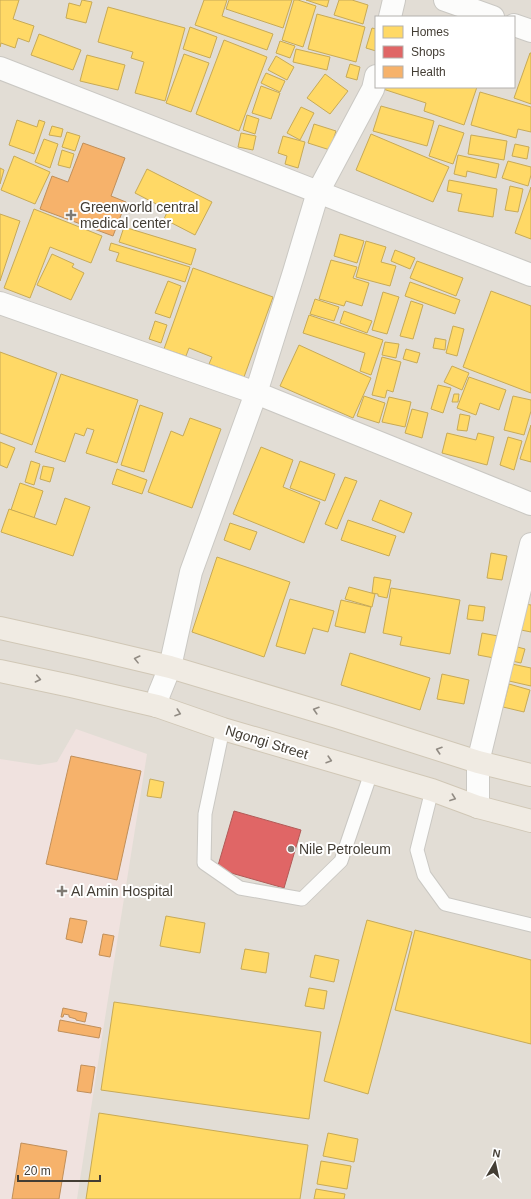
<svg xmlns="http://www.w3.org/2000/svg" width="531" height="1199" viewBox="0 0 531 1199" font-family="Arial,sans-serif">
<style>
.residential{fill:#e2ddd5;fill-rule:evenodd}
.medical{fill:#f0e2df}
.homes{fill:#ffd966;stroke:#c7aa57}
.shops{fill:#e06666;stroke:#b15a57}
.health{fill:#f6b26b;stroke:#c08f5a}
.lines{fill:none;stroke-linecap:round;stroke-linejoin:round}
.lane-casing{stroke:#cac8c3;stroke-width:15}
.street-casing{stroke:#cac8c3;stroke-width:24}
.primary-casing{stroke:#d0c7b6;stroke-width:24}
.lane{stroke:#fcfcfb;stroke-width:13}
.street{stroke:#fcfcfb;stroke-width:22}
.primary{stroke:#f0ebe3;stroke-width:22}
.oneway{stroke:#918b83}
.poi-dot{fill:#7f7a73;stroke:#fff;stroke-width:1.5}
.labels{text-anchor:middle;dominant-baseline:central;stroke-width:4;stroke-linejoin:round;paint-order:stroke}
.poi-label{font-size:14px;fill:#433d34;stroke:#fff;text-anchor:start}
.street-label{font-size:14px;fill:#433d34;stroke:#fff}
</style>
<rect width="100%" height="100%" fill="#eeece7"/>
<path class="residential" d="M0 0H531V1199H0ZM376 17H514V87H376Z"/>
<path class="medical" d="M76 729 147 754 105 1018 77 1199H0V759L39 765 57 762Z"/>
<g class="homes">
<path d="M0 0H19L13 19 34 26 29 42 18 38 15 48 1 43 0 47Z"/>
<path d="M82 0 92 2 86 23 66 18 69 3 80 6Z"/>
<path d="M204 0H227L222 16 273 34 267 50 195 25Z"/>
<path d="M229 0H292L283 28 226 9Z"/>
<path d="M294 0H298L316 6 303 47 282 40Z"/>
<path d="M306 0H329L327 7Z"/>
<path d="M339 0H352L368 5 363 24 334 15Z"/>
<path d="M108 7 185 28 165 101 135 93 144 62 131 58 133 52 98 42Z"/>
<path d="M317 14 365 27 356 62 308 49Z"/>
<path d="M190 27 217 37 210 58 183 49Z"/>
<path d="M372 28 376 29V51L366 48Z"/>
<path d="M39 34 81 50 73 70 31 55Z"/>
<path d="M224 40 267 57 239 131 196 114Z"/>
<path d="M280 41 295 46 290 58 276 53Z"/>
<path d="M296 49 330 57 327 70 293 62Z"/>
<path d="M530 53H531V104L514 98Z"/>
<path d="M184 54 209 63 191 112 166 103Z"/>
<path d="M87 55 125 65 118 90 80 81Z"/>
<path d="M276 56 294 67 287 80 268 70Z"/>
<path d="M350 64 360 67 357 80 346 77Z"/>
<path d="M266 73 285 81 280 92 261 83Z"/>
<path d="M325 74 348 91 330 114 307 98Z"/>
<path d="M261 86 280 93 271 119 252 113Z"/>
<path d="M383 87H477L464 125 424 111 426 103 383 89Z"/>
<path d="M480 92 531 107V132L518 129 516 138 471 125Z"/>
<path d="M381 106 434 121 427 146 373 131Z"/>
<path d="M301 107 314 113 300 140 287 133Z"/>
<path d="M247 115 259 119 255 134 243 130Z"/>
<path d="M17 120 37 127 39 120 45 122 34 154 9 145Z"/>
<path d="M314 124 336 131 330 150 308 143Z"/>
<path d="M439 125 464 133 453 164 429 156Z"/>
<path d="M52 126 63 129 61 137 49 135Z"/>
<path d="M67 132 80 136 75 151 62 147Z"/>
<path d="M241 133 256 136 253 150 238 147Z"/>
<path d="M371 134 449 167 433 202 356 170Z"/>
<path d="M471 135 507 141 504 160 468 154Z"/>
<path d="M283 136 305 142 298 168 285 164 287 156 278 153Z"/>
<path d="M44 139 58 144 50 168 35 162Z"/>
<path d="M515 144 529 147 527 159 512 156Z"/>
<path d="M62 150 74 154 70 168 58 165Z"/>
<path d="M458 155 499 164 496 178 467 171 466 177 454 174Z"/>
<path d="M14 156 50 172 35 204 1 190Z"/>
<path d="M508 161 531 167V175L528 186 502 178Z"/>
<path d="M0 168 4 170 0 184Z"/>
<path d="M147 169 212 202 195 235 164 219 168 210 135 193Z"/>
<path d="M449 180 497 189 493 217 458 211 462 194 447 191Z"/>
<path d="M510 186 523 189 518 212 505 210Z"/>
<path d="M531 187V239L515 233Z"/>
<path d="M34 209 102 236 91 263 50 247 30 298 4 288Z"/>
<path d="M0 214 20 221 0 281Z"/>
<path d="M124 227 196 249 191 265 119 242Z"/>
<path d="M340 234 364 241 357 263 334 256Z"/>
<path d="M366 241 386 247 381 262 396 266 390 286 356 277Z"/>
<path d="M111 243 190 267 185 282 116 261 119 253 109 250Z"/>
<path d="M395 250 415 258 410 269 391 261Z"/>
<path d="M52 254 74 264 72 267 84 273 71 300 37 285Z"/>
<path d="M331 260 357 267 353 278 369 283 362 306 346 301 344 306 319 299Z"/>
<path d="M417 261 463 278 456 296 410 278Z"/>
<path d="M193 268 273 297 244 377 209 364 212 357 189 348 186 356 164 349Z"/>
<path d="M168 281 181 286 170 318 155 313Z"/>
<path d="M410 282 460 300 455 314 405 296Z"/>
<path d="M491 291 531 306V393L463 367Z"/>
<path d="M383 292 399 297 387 334 372 330Z"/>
<path d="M315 299 339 307 334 321 310 314Z"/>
<path d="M411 301 423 305 413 339 400 336Z"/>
<path d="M344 311 372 321 367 333 340 323Z"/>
<path d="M309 315 383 340 371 375 360 371 365 353 303 333Z"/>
<path d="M155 321 167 325 161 343 149 339Z"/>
<path d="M453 326 464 329 457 356 446 353Z"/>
<path d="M435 338 446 340 445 350 433 348Z"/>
<path d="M385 342 399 344 396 358 382 355Z"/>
<path d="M299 345 371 378 353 418 280 386Z"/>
<path d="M406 349 420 353 417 363 403 359Z"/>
<path d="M0 352 57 373 32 445 0 433Z"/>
<path d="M382 357 401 362 393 392 387 390 385 398 372 395Z"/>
<path d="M452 366 469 373 462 390 444 382Z"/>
<path d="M61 374 138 400 117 463 86 453 94 430 87 428 84 436 75 433 65 462 35 452Z"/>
<path d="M469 377 506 390 499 410 480 403 476 415 457 408Z"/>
<path d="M438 385 451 388 443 413 431 409Z"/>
<path d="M454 394H459L458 402H452Z"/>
<path d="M364 396 385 403 379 423 357 416Z"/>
<path d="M513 396 531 400V411L524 435 504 430Z"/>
<path d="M389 397 411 402 405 427 382 422Z"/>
<path d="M140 405 163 413 144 472 121 465Z"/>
<path d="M412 409 428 413 422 438 405 433Z"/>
<path d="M460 414 470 416 467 431 457 430Z"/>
<path d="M190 418 221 429 192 508 148 492 171 431 183 436Z"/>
<path d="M531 425V462L520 459Z"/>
<path d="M447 433 476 440 478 433 494 437 487 465 442 453Z"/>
<path d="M508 437 522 441 514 470 500 465Z"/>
<path d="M0 442 15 448 7 468 0 465Z"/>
<path d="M261 447 293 460 283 487 320 502 304 543 233 514Z"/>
<path d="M31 461 40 464 34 485 25 482Z"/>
<path d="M300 461 335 474 325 501 290 488Z"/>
<path d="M43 466 54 468 50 482 40 479Z"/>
<path d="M117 469 147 480 142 494 112 484Z"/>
<path d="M345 477 357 481 337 529 325 524Z"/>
<path d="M20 483 43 491 34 518 11 510Z"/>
<path d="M65 498 90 507 73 556 1 532 9 509 56 525Z"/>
<path d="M380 500 412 513 404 533 372 520Z"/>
<path d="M348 520 396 536 389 556 341 540Z"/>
<path d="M230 523 257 532 250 550 224 540Z"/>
<path d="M491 553 507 556 502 580 487 578Z"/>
<path d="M217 557 290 582 264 657 192 632Z"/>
<path d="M374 577 391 580 387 598 378 596V594L372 593Z"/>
<path d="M349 587 375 594 372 607 345 599Z"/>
<path d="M391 588 460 600 450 654 400 645 402 637 383 633Z"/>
<path d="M290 599 334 611 328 632 313 628 305 654 276 646Z"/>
<path d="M341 600 371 607 365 633 335 626Z"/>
<path d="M525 604 531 605V632L521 630Z"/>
<path d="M469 605 485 607 483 621 467 619Z"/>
<path d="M482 633 498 636 494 658 478 655Z"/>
<path d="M510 645 525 649 521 663 507 660Z"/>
<path d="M350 653 430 678 420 710 341 685Z"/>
<path d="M512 664 531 668V686L509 681Z"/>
<path d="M442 674 469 680 464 704 437 699Z"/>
<path d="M509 684 530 690 524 712 503 707Z"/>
<path d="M150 779 164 782 161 798 147 796Z"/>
<path d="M166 916 205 923 200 953 160 946Z"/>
<path d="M367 920 412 932 368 1094 324 1081Z"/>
<path d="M415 930 531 960V1044L395 1010Z"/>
<path d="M245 949 269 953 266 973 241 969Z"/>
<path d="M315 955 339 960 334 982 310 977Z"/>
<path d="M309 988 327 991 324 1009 305 1006Z"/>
<path d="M114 1002 321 1032 309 1119 101 1090Z"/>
<path d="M99 1113 308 1145 300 1199H86Z"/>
<path d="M328 1133 358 1139 354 1162 323 1156Z"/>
<path d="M321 1161 351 1166 347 1189 317 1184Z"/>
<path d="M316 1189 345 1194 344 1199H314Z"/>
</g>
<path class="shops" d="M234 811 301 830 284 888 217 869Z"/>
<g class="health">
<path d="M83 143 125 158 111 196 126 202 113 236 40 209 52 176 68 182Z"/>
<path d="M71 756 141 771 117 880 46 864Z"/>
<path d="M70 918 87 921 82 943 66 939Z"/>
<path d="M103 934 114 936 110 957 99 955Z"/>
<path d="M63 1008 87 1013 85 1022 76 1020V1019L69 1017V1015L64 1014 63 1017H61Z"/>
<path d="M60 1020 101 1028 99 1038 58 1031Z"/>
<path d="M81 1065 95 1067 91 1093 77 1091Z"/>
<path d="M21 1143 67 1151 59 1199H12Z"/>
</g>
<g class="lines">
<defs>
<g id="lane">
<path d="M223 729 205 814 204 863 240 888 302 899 341 861 371 773"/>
<path d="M432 790 417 850 424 875 445 904 531 925"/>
</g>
<g id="street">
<path d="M445 0 493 17"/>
<path d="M390 17 394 0"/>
<path d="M514 25 531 31"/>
<path d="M0 68 531 275"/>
<path d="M0 303 256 393 531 504"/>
<path d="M157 706 159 694 170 667 191 572 256 393 294 272 318 192 373 89 376 76"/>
<path d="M478 807V762L531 544"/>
</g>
<g id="primary">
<path d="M0 628 90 648 170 667 337 717 478 762 531 775"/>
<path d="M0 671 71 686 157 706 223 729 432 790 478 807 531 821"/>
</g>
</defs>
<use href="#lane" class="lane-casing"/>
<use href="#street" class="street-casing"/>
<use href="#primary" class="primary-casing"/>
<use href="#lane" class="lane"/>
<use href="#street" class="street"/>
<use href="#primary" class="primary"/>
</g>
<defs><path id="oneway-chevron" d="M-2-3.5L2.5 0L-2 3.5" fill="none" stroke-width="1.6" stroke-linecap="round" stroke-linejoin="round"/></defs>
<g class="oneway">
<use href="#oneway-chevron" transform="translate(137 659) rotate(-166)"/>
<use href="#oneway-chevron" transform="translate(38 679) rotate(12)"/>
<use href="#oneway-chevron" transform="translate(316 710) rotate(-163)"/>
<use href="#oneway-chevron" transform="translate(178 713) rotate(19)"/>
<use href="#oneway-chevron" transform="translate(439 750) rotate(-162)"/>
<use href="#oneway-chevron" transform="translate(329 760) rotate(17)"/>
<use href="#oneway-chevron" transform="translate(453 798) rotate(20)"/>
</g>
<g class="poi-dot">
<path d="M69 209h4v4h4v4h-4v4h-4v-4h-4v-4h4z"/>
<circle cx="291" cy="849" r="4"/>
<path d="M60 885h4v4h4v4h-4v4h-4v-4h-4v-4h4z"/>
</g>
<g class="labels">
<g class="poi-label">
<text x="80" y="207">Greenworld central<tspan x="80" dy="16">medical center</tspan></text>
<text x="299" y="849">Nile Petroleum</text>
<text x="71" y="891">Al Amin Hospital</text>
</g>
<g class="street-label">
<text transform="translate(267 742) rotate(17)">Ngongi Street</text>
</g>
</g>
<rect x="375" y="16" width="140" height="72" fill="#ffffff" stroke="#b4b1ae"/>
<rect x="383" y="26" width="20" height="12" fill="#ffd966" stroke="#b4b1ae"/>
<text x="411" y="36" font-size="12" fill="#433d34">Homes</text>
<rect x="383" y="46" width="20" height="12" fill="#e06666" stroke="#b4b1ae"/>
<text x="411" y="56" font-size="12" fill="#433d34">Shops</text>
<rect x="383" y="66" width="20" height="12" fill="#f6b26b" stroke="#b4b1ae"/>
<text x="411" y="76" font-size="12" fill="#433d34">Health</text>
<g transform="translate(495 1163) rotate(9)" stroke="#ffffff" stroke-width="3" paint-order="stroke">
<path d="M0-3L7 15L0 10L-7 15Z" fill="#433d34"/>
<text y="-6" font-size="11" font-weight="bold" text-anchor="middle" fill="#433d34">N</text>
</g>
<path d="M18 1175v6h82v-6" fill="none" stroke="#433d34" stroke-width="2"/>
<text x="24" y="1175" font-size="12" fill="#433d34" stroke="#ffffff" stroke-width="3" paint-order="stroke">20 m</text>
</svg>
